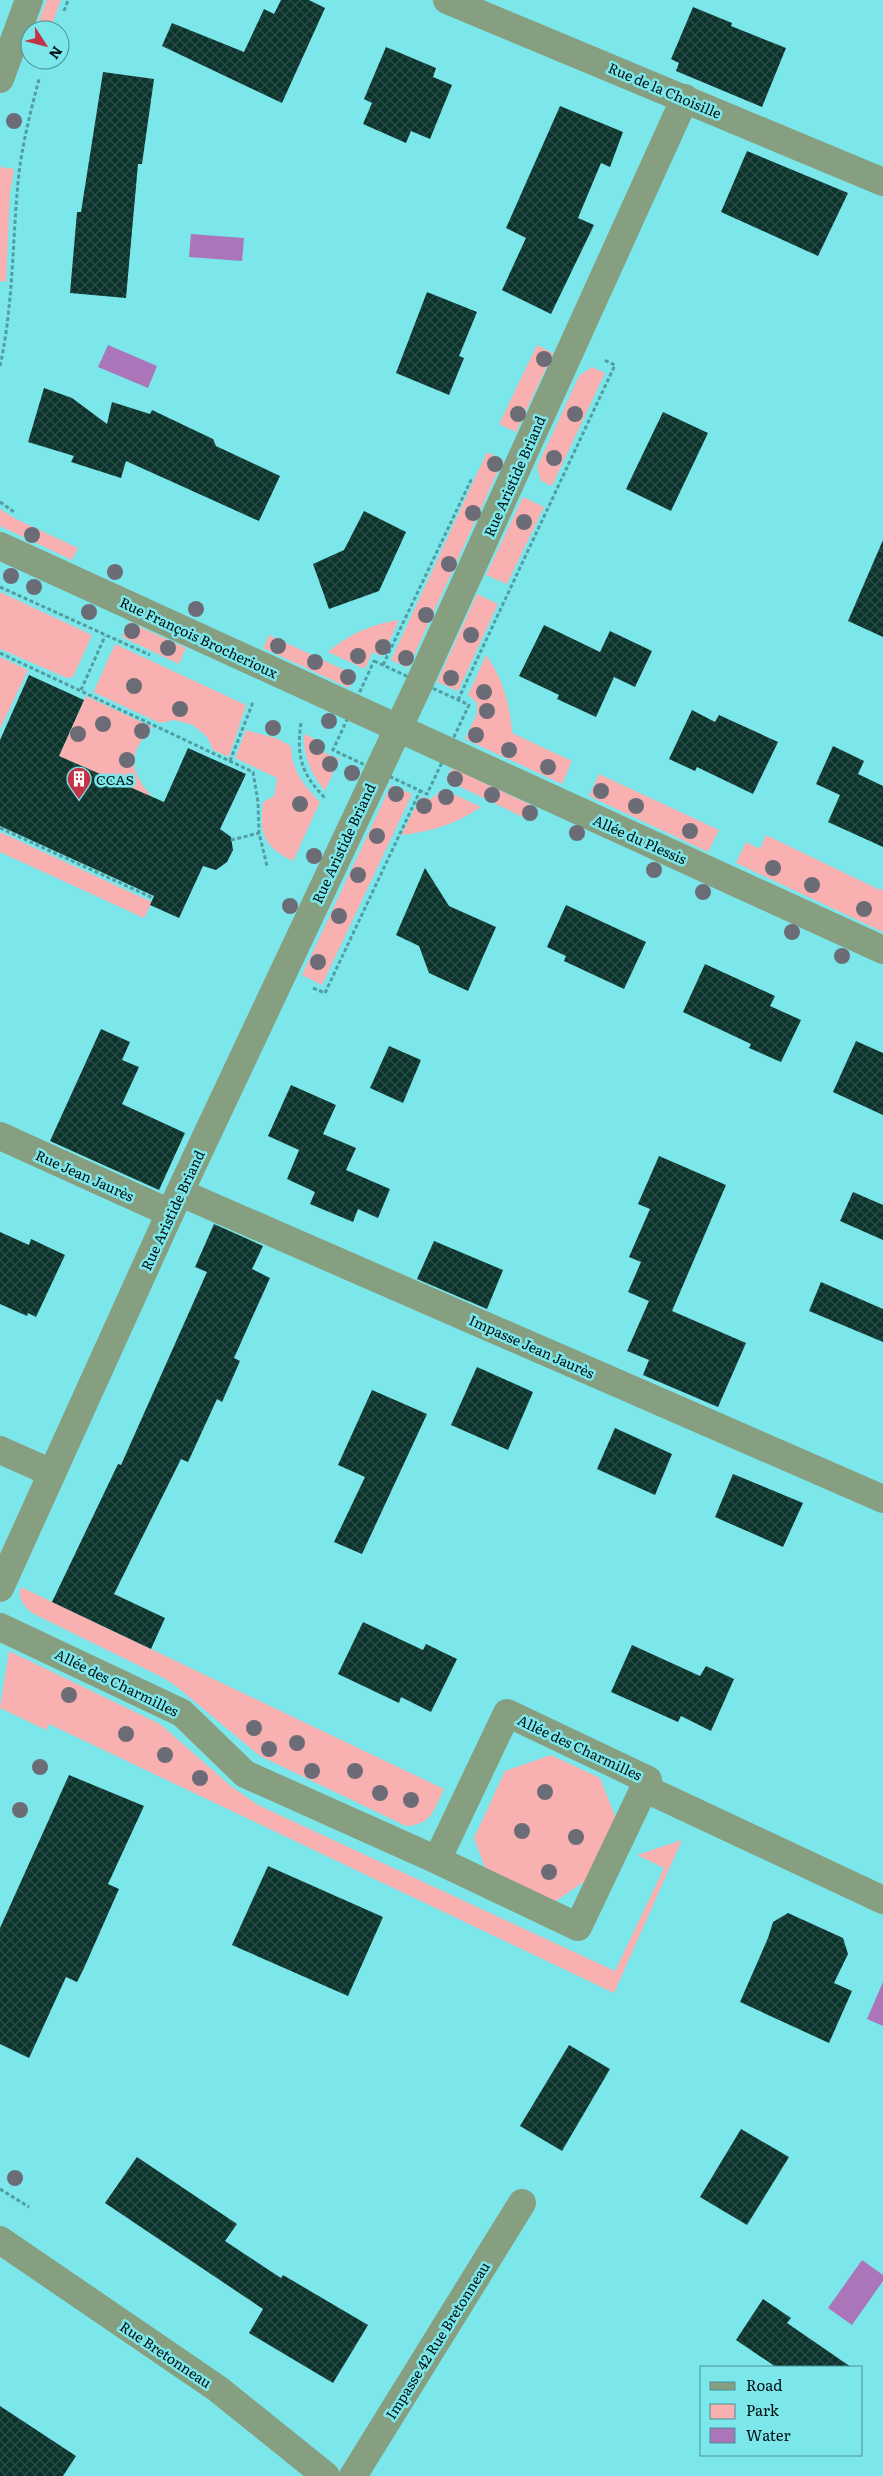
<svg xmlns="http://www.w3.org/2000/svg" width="883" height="2476" viewBox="0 0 883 2476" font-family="Literata,serif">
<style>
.green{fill:#f8b0b1}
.water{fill:#aa75b9}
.building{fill:url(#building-cross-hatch)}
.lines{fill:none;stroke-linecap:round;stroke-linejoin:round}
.path{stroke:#529da0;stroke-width:3;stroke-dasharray:4 2.5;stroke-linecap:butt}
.minor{stroke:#879f81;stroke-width:28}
.tree{fill:#6c6c77}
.labels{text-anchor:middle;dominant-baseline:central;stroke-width:5;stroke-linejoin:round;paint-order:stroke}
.street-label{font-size:14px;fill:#000f10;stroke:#7ce7eb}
.poi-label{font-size:14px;fill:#000f10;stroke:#7ce7eb;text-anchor:start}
</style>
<defs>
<pattern id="building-cross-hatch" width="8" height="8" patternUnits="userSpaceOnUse" patternTransform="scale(1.25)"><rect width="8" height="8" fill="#0a332c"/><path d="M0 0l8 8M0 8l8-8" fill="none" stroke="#2c4d48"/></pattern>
</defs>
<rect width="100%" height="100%" fill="#7ce7eb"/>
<g class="green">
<path d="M47 0H61L50 30H35Z"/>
<path d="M0 167 14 169 10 193 6 282 0 281Z"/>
<path d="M537 345 553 353 516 432 499 424Z"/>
<path d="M592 367 605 373 552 486 541 481 537 467 579 376Z"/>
<path d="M487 452 503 460 408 668 391 660Z"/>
<path d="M523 497 544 507 507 584 486 575Z"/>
<path d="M0 509 16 519 78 548 72 560 0 526Z"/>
<path d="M0 592 92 635 73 677 67 678 0 649Z"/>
<path d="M477 594 498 604 458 691 437 682Z"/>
<path d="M399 620 382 656 372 652 365 669 328 652C349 634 371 624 399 620Z"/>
<path d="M129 622 186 648 179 664 122 637Z"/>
<path d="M269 635 355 675 349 688 263 648Z"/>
<path d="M115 644 246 705 229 757 213 750 207 737 193 725 175 720 160 723 95 693 94 691Z"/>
<path d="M486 655C503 679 510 703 512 733L572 761 562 784 465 739 477 714V703L468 695Z"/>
<path d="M0 657 28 670 0 729Z"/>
<path d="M86 696 152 727C127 755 129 770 153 798L59 756Z"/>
<path d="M246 730 276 738 291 746C292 772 303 784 320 802L293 861C264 847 259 834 263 802L274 796 277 778 235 758Z"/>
<path d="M304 734 324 743 321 751 339 759 325 791C311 774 303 756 304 734Z"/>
<path d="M452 768 537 808 531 821 446 780Z"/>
<path d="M599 774 719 830 708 852 589 796Z"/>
<path d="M391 785 412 794 322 985 302 975Z"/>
<path d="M443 789 481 807C453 825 434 831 401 835L421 797 431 799Z"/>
<path d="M0 832 152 902 144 918 0 852Z"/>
<path d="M766 835 880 890 883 889V932L736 863 746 842 760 849Z"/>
<path d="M21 1587 444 1789C434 1809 432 1825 406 1826L260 1756 176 1686 162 1677 32 1613C24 1606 17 1598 21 1587Z"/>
<path d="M9 1651 160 1724 232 1787 258 1805 615 1971 664 1868 637 1855 682 1840 614 1993 49 1724 46 1730 0 1708Z"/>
<path d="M551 1755 600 1778 619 1826 594 1875 550 1905 488 1876 474 1838 505 1771Z"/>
</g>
<g class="water">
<path d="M191 234 244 238 242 261 189 257Z"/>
<path d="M108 345 157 366 148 388 98 367Z"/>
<path d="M883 1982V2026L867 2019Z"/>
<path d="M862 2260 883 2275V2281L852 2325 828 2308Z"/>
</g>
<g class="building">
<path d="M281 0H309L325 8 282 103 162 46 172 23 244 52 264 9 274 14Z"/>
<path d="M693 7 732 23 731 26 786 48 762 107 676 71 679 63 671 59Z"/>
<path d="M386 47 436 68 433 77 452 85 430 139 411 131 406 143 363 124 372 103 364 99Z"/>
<path d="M103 72 154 79 142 164H138L126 298 70 293 77 212H81Z"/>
<path d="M560 106 623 132 610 167 601 163 578 218 594 225 551 314 502 290 526 238 506 228Z"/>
<path d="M747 151 848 193 818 256 721 212Z"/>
<path d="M427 292 477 312 459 356 464 358 449 395 396 373Z"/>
<path d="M44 388 72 398 107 424 112 402 150 414 152 410 213 439 216 446 280 476 259 521 126 461 121 478 71 462 74 456 28 442Z"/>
<path d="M663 412 708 433 671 511 626 489Z"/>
<path d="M364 511 406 532 379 591 329 609 313 564 344 550Z"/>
<path d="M883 540V637L848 621Z"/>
<path d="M544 625 600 652 610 631 652 651 635 687 614 677 596 717 557 699 559 695 519 676Z"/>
<path d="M29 675 84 700 59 756 164 802 188 748 246 774 220 829 231 837 233 850 227 862 216 870 203 866 179 918 150 905 154 896 0 826V740Z"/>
<path d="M692 710 715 722 719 715 778 742 753 794 697 767 695 771 669 759Z"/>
<path d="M833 746 864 761 858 774 883 786V847L828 822 840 795 816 784Z"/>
<path d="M425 868 449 906 496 927 468 991 429 973 419 946 396 935Z"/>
<path d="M566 905 646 942 624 989 564 961 566 956 547 947Z"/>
<path d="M705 964 775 996 770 1006 801 1020 781 1062 749 1048 751 1044 683 1012Z"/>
<path d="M101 1029 130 1042 122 1060 139 1067 122 1104 185 1133 159 1190 50 1141Z"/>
<path d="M856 1041 883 1053V1115L833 1092Z"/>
<path d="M389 1046 421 1060 403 1103 370 1088Z"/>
<path d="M291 1085 336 1105 323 1134 356 1148 346 1170 390 1189 378 1218 358 1209 353 1222 310 1204 315 1192 287 1179 299 1150 268 1136Z"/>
<path d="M659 1156 726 1185 672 1311 746 1343 718 1407 643 1375 649 1360 627 1351 649 1301 628 1292 641 1262 629 1257 650 1209 638 1204Z"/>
<path d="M853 1192 883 1205V1240L840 1221Z"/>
<path d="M214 1224 263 1246 252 1269 270 1278 234 1358 240 1361 222 1402 217 1399 188 1462 181 1459 114 1594 165 1618 151 1649 52 1602 118 1464 121 1465 207 1272 195 1267Z"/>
<path d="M0 1232 29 1245 31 1239 65 1255 36 1317 28 1313 27 1316 0 1304Z"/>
<path d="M434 1241 503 1270 487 1309 417 1279Z"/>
<path d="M821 1282 883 1309V1342L809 1311Z"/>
<path d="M477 1367 533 1392 508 1450 451 1425Z"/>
<path d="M372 1390 427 1414 362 1554 334 1542 365 1477 338 1465Z"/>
<path d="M615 1428 672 1454 655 1495 597 1469Z"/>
<path d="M733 1474 803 1503 783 1547 715 1517Z"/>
<path d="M363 1622 423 1650 426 1644 457 1659 431 1712 401 1697 399 1703 338 1674Z"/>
<path d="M632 1645 700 1676 706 1666 734 1679 711 1731 681 1716 678 1722 611 1692Z"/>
<path d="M69 1775 144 1806 108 1884 119 1889 84 1968 77 1982 66 1977 29 2058 0 2044V1928Z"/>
<path d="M268 1866 383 1917 348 1996 232 1945Z"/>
<path d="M788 1913 843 1938 848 1954 834 1983 852 1991 829 2043 740 2002 768 1938 773 1922Z"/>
<path d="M569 2045 610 2069 562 2151 520 2126Z"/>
<path d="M741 2129 789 2157 747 2225 700 2197Z"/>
<path d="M137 2157 237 2224 225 2241 281 2278 283 2275 368 2325 333 2383 249 2333 263 2309 105 2203Z"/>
<path d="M763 2299 791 2318 787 2323 851 2367H776L736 2340Z"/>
<path d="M0 2406 76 2456 63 2476H0Z"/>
</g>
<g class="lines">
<g class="path">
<path d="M64 11 68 0"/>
<path d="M0 366C14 302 12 238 19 173 23 141 31 110 39 79"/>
<path d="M0 502 14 512"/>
<path d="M0 587 150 655"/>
<path d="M0 653 253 772 258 802 259 833 267 866"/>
<path d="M374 661 469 705 427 794 333 750Z"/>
<path d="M383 665 472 478"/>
<path d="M81 690 105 636"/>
<path d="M458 700 615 365 604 360"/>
<path d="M301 723C296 757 302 775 326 799"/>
<path d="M230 761 253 702"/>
<path d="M0 828 153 898"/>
<path d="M231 840 259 833"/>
<path d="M313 988 325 993 420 791"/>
<path d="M0 2189 29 2207"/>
</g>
<g class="minor">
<path d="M447 0 883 182"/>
<path d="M0 79 29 0"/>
<path d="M0 546 883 950"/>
<path d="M0 1136 170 1213"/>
<path d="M181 1193 883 1499"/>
<path d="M0 1450 52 1473"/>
<path d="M0 1588 170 1213 420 682 685 98"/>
<path d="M0 1627 182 1713 245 1774 437 1860 578 1927 648 1780 507 1713 437 1860"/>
<path d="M644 1788 883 1900"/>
<path d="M0 2240 218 2389 326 2476"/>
<path d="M353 2476 522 2203"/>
</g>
</g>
<g class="tree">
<circle cx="14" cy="121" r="8"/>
<circle cx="544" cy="359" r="8"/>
<circle cx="518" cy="414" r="8"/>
<circle cx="575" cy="414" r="8"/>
<circle cx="554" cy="458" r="8"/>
<circle cx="495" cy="464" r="8"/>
<circle cx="473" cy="513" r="8"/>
<circle cx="524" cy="522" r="8"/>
<circle cx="32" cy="535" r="8"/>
<circle cx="449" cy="564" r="8"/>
<circle cx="115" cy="572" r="8"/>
<circle cx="11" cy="576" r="8"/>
<circle cx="34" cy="587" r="8"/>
<circle cx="196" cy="609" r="8"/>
<circle cx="89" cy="612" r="8"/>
<circle cx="426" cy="615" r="8"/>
<circle cx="132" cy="631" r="8"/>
<circle cx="471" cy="635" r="8"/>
<circle cx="278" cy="646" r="8"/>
<circle cx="383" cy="647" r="8"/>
<circle cx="168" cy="648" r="8"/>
<circle cx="358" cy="656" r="8"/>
<circle cx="406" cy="658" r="8"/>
<circle cx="315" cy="662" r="8"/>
<circle cx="348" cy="677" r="8"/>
<circle cx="451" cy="678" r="8"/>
<circle cx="134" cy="686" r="8"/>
<circle cx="484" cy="692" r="8"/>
<circle cx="180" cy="709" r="8"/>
<circle cx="487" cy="711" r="8"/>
<circle cx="329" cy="721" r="8"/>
<circle cx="103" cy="724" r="8"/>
<circle cx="273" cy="728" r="8"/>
<circle cx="142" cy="731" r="8"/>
<circle cx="78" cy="734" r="8"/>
<circle cx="476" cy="735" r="8"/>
<circle cx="317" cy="747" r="8"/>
<circle cx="509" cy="750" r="8"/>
<circle cx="127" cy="760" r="8"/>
<circle cx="330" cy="764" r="8"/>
<circle cx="548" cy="767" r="8"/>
<circle cx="352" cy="773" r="8"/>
<circle cx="455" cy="779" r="8"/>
<circle cx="601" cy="791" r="8"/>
<circle cx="396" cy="794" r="8"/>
<circle cx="492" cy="795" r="8"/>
<circle cx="446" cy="797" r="8"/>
<circle cx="300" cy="804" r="8"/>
<circle cx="424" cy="806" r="8"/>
<circle cx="636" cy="806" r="8"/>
<circle cx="530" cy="813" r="8"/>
<circle cx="690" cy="831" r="8"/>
<circle cx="577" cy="833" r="8"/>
<circle cx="377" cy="836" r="8"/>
<circle cx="314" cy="856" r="8"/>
<circle cx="773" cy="868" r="8"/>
<circle cx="654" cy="870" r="8"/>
<circle cx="358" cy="875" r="8"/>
<circle cx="812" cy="885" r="8"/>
<circle cx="703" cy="892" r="8"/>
<circle cx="290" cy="906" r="8"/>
<circle cx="864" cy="909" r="8"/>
<circle cx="339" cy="916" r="8"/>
<circle cx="792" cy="932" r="8"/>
<circle cx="842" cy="956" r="8"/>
<circle cx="318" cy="962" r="8"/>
<circle cx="69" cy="1695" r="8"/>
<circle cx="254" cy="1728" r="8"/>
<circle cx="126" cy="1734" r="8"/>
<circle cx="297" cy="1743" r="8"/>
<circle cx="269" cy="1749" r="8"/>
<circle cx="165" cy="1755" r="8"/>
<circle cx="40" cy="1767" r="8"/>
<circle cx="312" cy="1771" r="8"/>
<circle cx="355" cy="1771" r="8"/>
<circle cx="200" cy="1778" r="8"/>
<circle cx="545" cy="1792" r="8"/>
<circle cx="380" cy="1793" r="8"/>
<circle cx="411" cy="1800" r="8"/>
<circle cx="20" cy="1810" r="8"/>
<circle cx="522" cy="1831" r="8"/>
<circle cx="576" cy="1837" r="8"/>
<circle cx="549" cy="1872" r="8"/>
<circle cx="15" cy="2178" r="8"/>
</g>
<defs>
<symbol id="building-pin" viewBox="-11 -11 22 30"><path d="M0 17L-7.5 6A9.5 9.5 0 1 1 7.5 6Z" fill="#c33345" stroke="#7ce7eb"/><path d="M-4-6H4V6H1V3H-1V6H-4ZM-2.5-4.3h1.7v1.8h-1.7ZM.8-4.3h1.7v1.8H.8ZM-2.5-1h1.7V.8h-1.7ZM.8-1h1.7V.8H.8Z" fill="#fff"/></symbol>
</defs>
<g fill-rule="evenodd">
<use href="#building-pin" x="65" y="765" width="28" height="38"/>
</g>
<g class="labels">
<g class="street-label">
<text transform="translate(665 90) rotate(23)">Rue de la Choisille</text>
<text transform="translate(514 476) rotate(-66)">Rue Aristide Briand</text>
<text transform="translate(199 637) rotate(25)">Rue François Brocherioux</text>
<text transform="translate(640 839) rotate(24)">Allée du Plessis</text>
<text transform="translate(343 843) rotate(-65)">Rue Aristide Briand</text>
<text transform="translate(85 1175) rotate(24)">Rue Jean Jaurès</text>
<text transform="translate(172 1210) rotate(-65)">Rue Aristide Briand</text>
<text transform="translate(532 1346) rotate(24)">Impasse Jean Jaurès</text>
<text transform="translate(117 1682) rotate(26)">Allée des Charmilles</text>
<text transform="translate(580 1747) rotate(25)">Allée des Charmilles</text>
<text transform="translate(437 2340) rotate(-58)">Impasse 42 Rue Bretonneau</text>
<text transform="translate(166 2354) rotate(34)">Rue Bretonneau</text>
</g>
<g class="poi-label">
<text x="96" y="779">CCAS</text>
</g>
</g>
<rect x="700" y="2366" width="162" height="90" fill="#7ce7eb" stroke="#4a9193"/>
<rect x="710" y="2382" width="25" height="8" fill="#879f81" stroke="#4a9193"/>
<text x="746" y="2391" font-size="15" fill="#000f10">Road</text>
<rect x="710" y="2404" width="25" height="15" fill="#f8b0b1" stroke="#4a9193"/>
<text x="746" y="2416" font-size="15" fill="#000f10">Park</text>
<rect x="710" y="2428" width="25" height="15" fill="#aa75b9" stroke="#4a9193"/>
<text x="746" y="2441" font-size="15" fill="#000f10">Water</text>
<g transform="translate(45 45) rotate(126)"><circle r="24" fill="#7ce7eb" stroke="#4a9193"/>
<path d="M0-4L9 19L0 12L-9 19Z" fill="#c33345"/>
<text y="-8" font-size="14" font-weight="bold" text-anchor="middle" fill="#000f10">N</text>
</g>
</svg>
